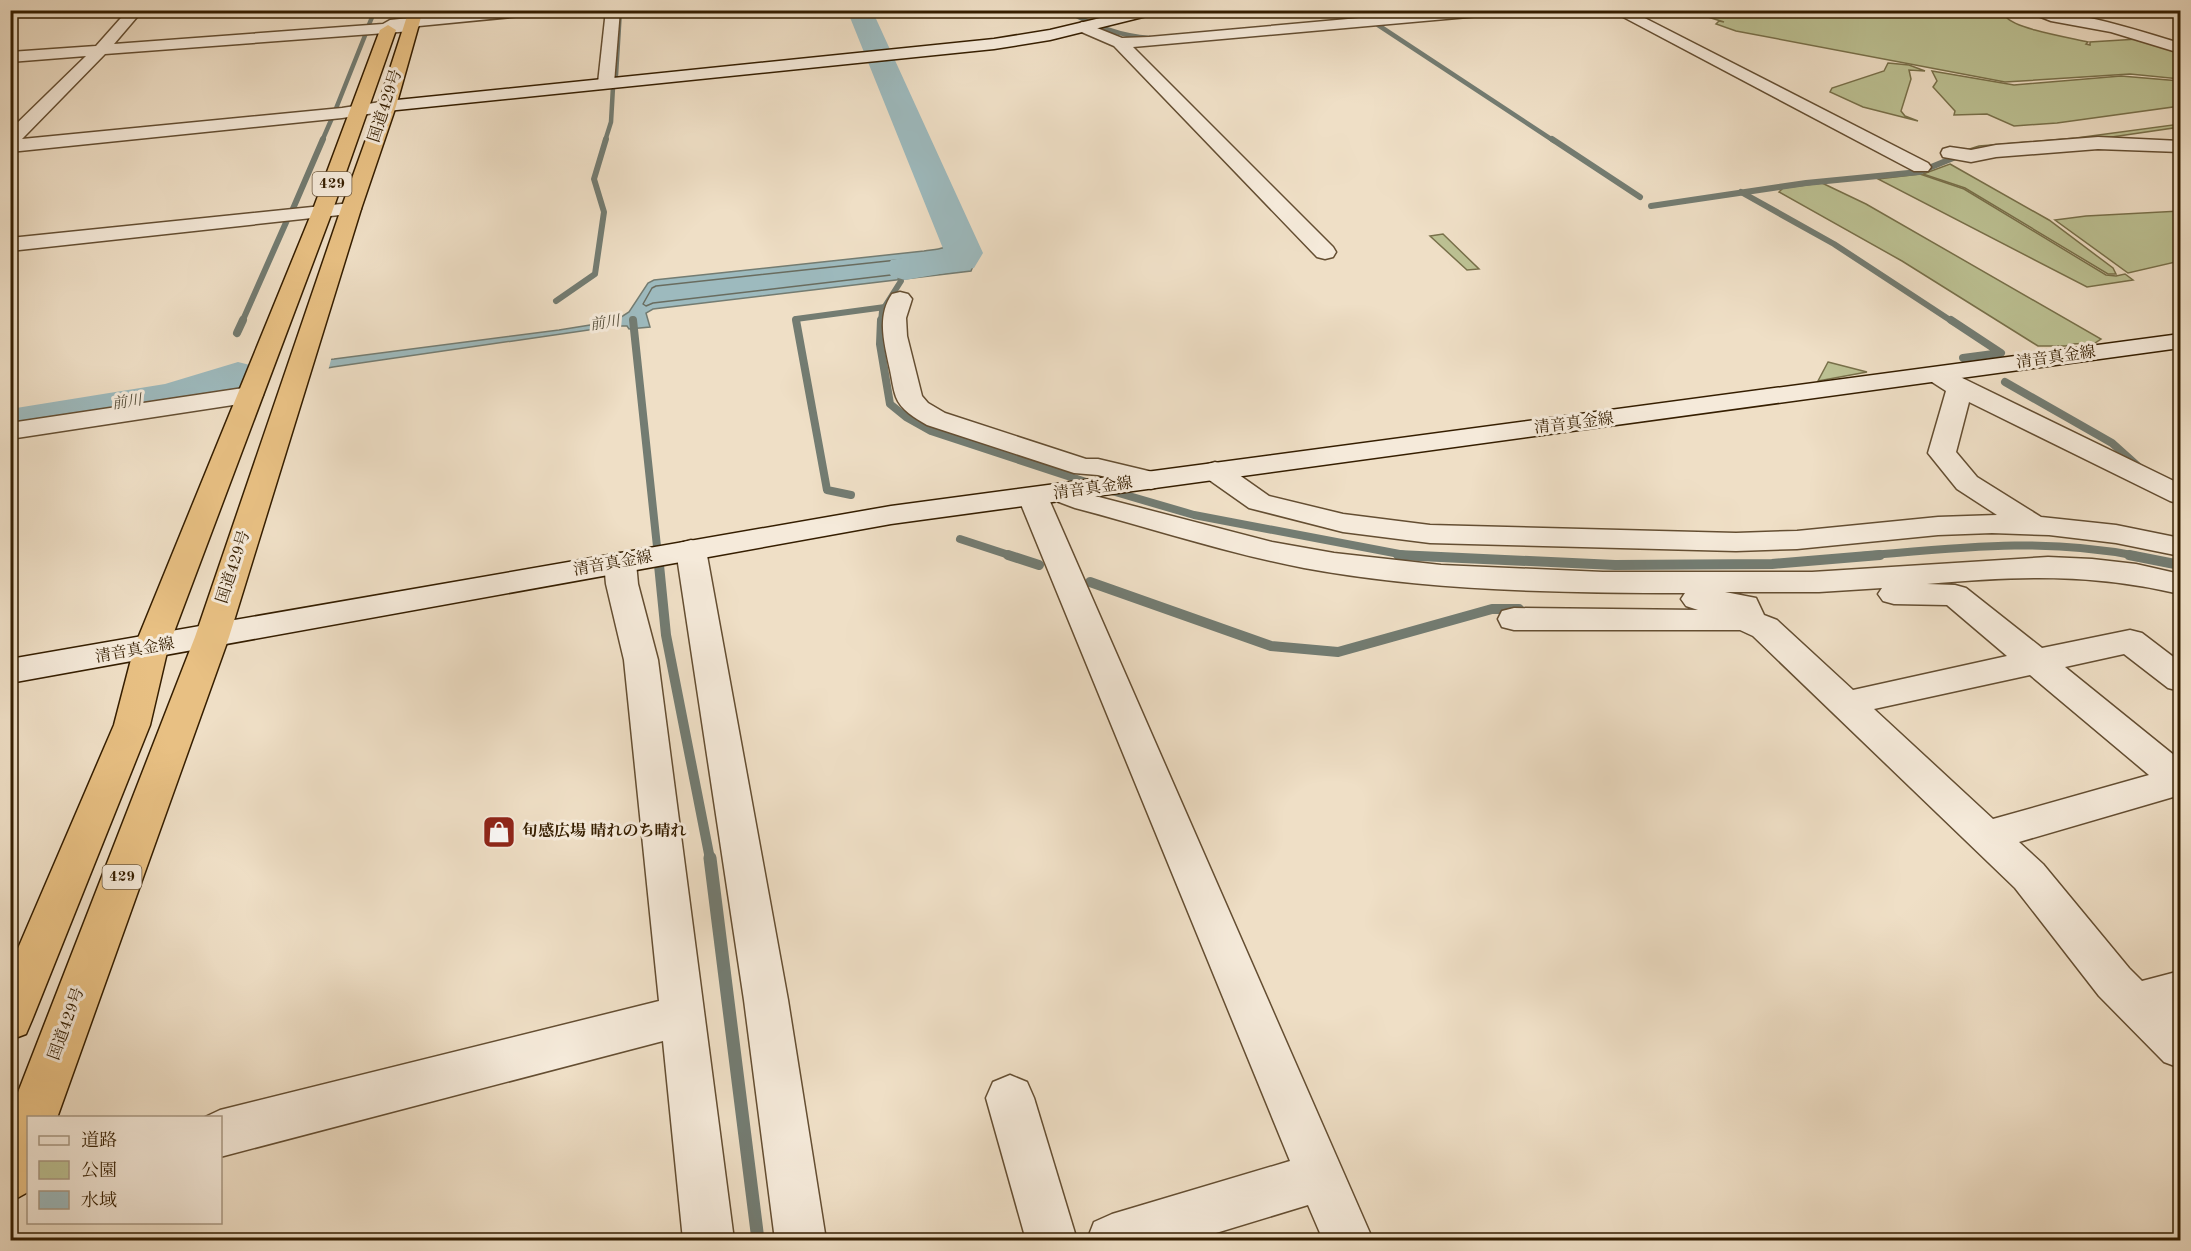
<svg xmlns="http://www.w3.org/2000/svg" width="2191" height="1251" viewBox="0 0 2191 1251" font-family="'Old Standard TT','Noto Serif JP',serif">
<style>
.green{fill:#bcc193;stroke:#78704a;stroke-width:1.5}
.water{fill:#9dbabe;stroke:#737c72;stroke-width:1.5}
.pier{fill:#efdfc6}
.lines{fill:none;stroke-linecap:round;stroke-linejoin:round}
.shore{stroke:#696c5f;stroke-width:1.5}
.stream-far4{stroke:#737c72;stroke-width:4.5}
.stream-far3{stroke:#737c72;stroke-width:6}
.stream-far2{stroke:#737c72;stroke-width:8}
.stream-far1{stroke:#737c72;stroke-width:10}
.stream{stroke:#737c72;stroke-width:13}
.river{fill:#9dbabe;fill-rule:evenodd}
.street-casing{stroke:#644e32;stroke-width:3}
.secondary-casing{stroke:#351e00;stroke-width:3}
.highway-casing{stroke:#351e00;stroke-width:3}
.street{fill:#f5eada;fill-rule:evenodd}
.secondary{fill:#f5eada;fill-rule:evenodd}
.highway{fill:#e8c083;fill-rule:evenodd}
.labels{text-anchor:middle;dominant-baseline:central;stroke-width:6;stroke-linejoin:round;paint-order:stroke}
.shield{fill:#f5eada;stroke:#6f5b41;stroke-width:1.5}
.shield-label{font-size:15px;font-weight:bold;fill:#351e00}
.far-water-label{font-size:15px;font-style:italic;fill:#544d39;stroke:#f5eada}
.street-label{font-size:16px;fill:#351e00;stroke:#f5eada}
.poi-label{font-size:16px;font-weight:bold;fill:#351e00;stroke:#f5eada;text-anchor:start}
</style>
<rect width="100%" height="100%" fill="#efdfc6"/>
<filter id="stains"><feTurbulence type="fractalNoise" baseFrequency=".00333" numOctaves="4"/><feColorMatrix values="0 0 0 0 .2 0 0 0 0 .09 0 0 0 0 .02 0 0 0 .5 -.17"/></filter>
<radialGradient id="worn" r=".72"><stop offset=".6" stop-color="#630" stop-opacity="0"/><stop offset="1" stop-color="#630" stop-opacity=".3"/></radialGradient>
<g class="green">
<path d="M1702 11H2036L2025 15 2006 17C2016 29 2071 38 2088 42L2086 44 2090 45V42L2138 39 2180 50V79L2130 74 2005 82 1736 31 1716 24 1719 21 1724 22 1708 17Z"/>
<path d="M1888 63 1909 65 1925 71 1909 70 1911 79 1901 111 1905 116 1918 121 1863 107 1830 92 1832 88 1884 71Z"/>
<path d="M1932 71 2014 85 2121 76 2180 81V106L2057 123 2014 126 1987 114 1954 115 1955 111 1933 87 1937 81Z"/>
<path d="M2180 124V127L2105 138 1980 148 1960 152 1979 146 2076 138Z"/>
<path d="M1950 164 2049 220 2113 268 2116 274H2108L1965 188 1923 174Z"/>
<path d="M1920 174 1964 189 2106 275 2116 276 2125 274 2133 280 2087 287 1878 179Z"/>
<path d="M1822 183 1866 204 2101 339 2095 343 2071 344 2066 346H2038L1902 261 1779 192 1783 188Z"/>
<path d="M2180 211V261L2128 273 2055 220 2086 216Z"/>
<path d="M1443 234 1479 269 1467 270 1430 236Z"/>
<path d="M1828 362 1867 372 1818 381Z"/>
</g>
<g class="water">
<path d="M852 11H865L884 57 873 58Z"/>
<path d="M965 240 975 261 971 271 653 309 646 313 650 327 629 329 627 326H616L333 367 162 400 164 395 220 370 334 359 559 330 615 321 629 312 648 283 654 280 924 251C934 249 946 250 953 241Z"/>
</g>
<path class="pier" d="M332 356 328 371 218 392 230 366Z"/>
<g class="lines">
<path class="shore" d="M956 247 962 248 968 262 967 266 653 303 646 306 643 304 652 288 656 286 925 257 944 254Z"/>
<g class="stream-far4">
<path d="M1066 10C1093 26 1119 36 1150 38"/>
<path d="M1378 25 1554 141"/>
<path d="M368 27 375 10"/>
<path d="M616 75 620 10"/>
<path d="M335 111 366 33"/>
<path d="M322 141 332 118"/>
<path d="M605 141 611 122 613 87"/>
</g>
<g class="stream-far3">
<path d="M1552 139 1640 197"/>
<path d="M1741 192 1834 244 1953 322"/>
<path d="M1651 206 1806 183 1919 172 1963 154"/>
<path d="M292 211 323 139"/>
<path d="M556 301 595 274 604 212 594 179 606 139"/>
<path d="M242 322 288 218"/>
<path d="M797 322 796 319 885 307"/>
<path d="M881 322 882 311 901 281 899 271"/>
</g>
<g class="stream-far2">
<path d="M633 320 658 556"/>
<path d="M796 320 827 490 851 495"/>
<path d="M881 320 880 344 890 404 906 417 931 431 1092 484"/>
<path d="M1951 320 2001 353 1963 358 1965 359"/>
<path d="M237 333 243 320"/>
<path d="M2005 382 2112 443 2141 469"/>
<path d="M1105 489 1194 515 1410 556"/>
<path d="M960 539 1012 556"/>
<path d="M1862 556C1957 548 2042 537 2137 556"/>
</g>
<g class="stream-far1">
<path d="M658 555 666 635 710 859"/>
<path d="M1008 555 1039 565"/>
<path d="M1398 555 1615 565 1772 564 1880 555"/>
<path d="M2129 555 2180 565"/>
<path d="M1090 582 1271 646 1338 652 1492 609H1519"/>
</g>
<path class="stream" d="M710 858 758 1240"/>
<g class="river">
<path d="M847 10H872L983 253 974 268 905 280 891 276 886 268 891 260 944 251Z"/>
<path d="M238 362 254 366 260 375 254 384 172 410 10 437V409L165 384Z"/>
</g>
<defs>
<g id="street">
<path d="M128 10H143L114 44 383 24 390 20 489 10H549L542 14 419 26 412 31 105 54 22 139 342 108 387 101 393 102 396 106 393 110 387 111 342 118 10 152V130L86 56 10 62V52L96 46Z"/>
<path d="M606 10H620L614 83 606 88 598 83Z"/>
<path d="M1448 10H1509L1502 14 1133 47 1333 247 1336 252 1333 257 1325 259 1317 257 1114 46 1077 30 1074 27 1082 22 1122 38 1149 37Z"/>
<path d="M1610 10H1629L1928 163 1931 167 1928 171H1914Z"/>
<path d="M2023 10C2076 10 2130 28 2180 43V53L2111 32 2051 21Z"/>
<path d="M2098 137 2180 141V152L2098 149 1996 157 1971 162 1943 157 1941 153 1943 149 1950 147 1971 150 1996 145Z"/>
<path d="M351 203 358 205 361 209 358 213 10 251V238Z"/>
<path d="M900 292 908 294 912 299 906 318 907 336 922 396 928 403 945 413 1086 459H1098L1161 474 1165 480 1161 486 1151 489 1098 475 1074 473 927 425C915 418 901 410 896 397 893 389 892 379 890 370 885 345 876 317 892 294Z"/>
<path d="M1941 369 1950 372 2180 484V504L2170 501 1969 402 1956 452 1977 477 2041 517 2116 525 2180 538V556L2116 543 2049 535 1992 533 1938 535 1797 549 1736 551 1430 543 1343 532 1249 508 1205 477 1201 471 1205 465 1215 462 1225 465 1269 496 1343 514 1430 525 1736 533 1797 531 1938 517 1997 515 1957 489 1928 453 1946 391 1932 382 1928 377 1932 372Z"/>
<path d="M250 387 259 389 263 395 259 401 10 439V423Z"/>
<path d="M1061 484 1095 496 1272 542 1334 553 1441 565 1603 572H1812L2048 557 2092 559 2136 564 2180 574V594C2090 573 2018 576 1927 584L1955 585 1966 588 2042 648 2130 630 2142 633 2180 662V691L2168 688 2124 654 2065 667 2180 760V795L2019 842 2043 864 2129 968 2142 981 2180 971V1009L2174 1011 2180 1017V1068L2164 1062 2099 996 2015 888 1753 636 1740 630H1514L1502 627 1498 619 1502 611 1514 608 1698 610 1686 606 1681 599 1685 593C1558 593 1429 591 1304 568 1226 553 1151 528 1075 508L1051 499 1046 493 1051 487ZM1882 588 1878 594 1883 601 1894 604 1947 605 2007 656 1853 690 1777 620 1764 615 1756 598 1725 592H1819ZM2030 675 2149 775 1993 819 1874 709Z"/>
<path d="M1033 488 1043 491 1048 497 1373 1240H1323L1308 1205 1193 1240H1087L1094 1222 1112 1214 1290 1161 1018 497 1023 491Z"/>
<path d="M691 540 702 543 706 550 788 1000 826 1240H775L744 1000 676 550 680 543Z"/>
<path d="M620 553 631 556 636 563 638 584 658 660 734 1240H683L663 1041 220 1157V1118H203L220 1110 659 1001 624 660 606 584 604 563 609 556Z"/>
<path d="M1010 1075 1027 1082 1034 1098 1077 1240H1026L986 1098 993 1082Z"/>
</g>
<g id="secondary">
<path d="M1134 10H1161L1159 13 1050 40 994 49 387 111 381 110 378 106 381 102 387 101 994 39 1050 30Z"/>
<path d="M2180 334V348L891 524 10 683V659L891 506Z"/>
</g>
<g id="highway">
<path d="M409 10H423L396 106 361 209 229 637 57 1118H28V1192L10 1202V1113L195 637 341 209 378 106Z"/>
<path d="M388 25 396 30 332 212 168 648 150 725 32 1020 26 1034 10 1040V967L114 725 134 648 312 212 380 30Z"/>
</g>
</defs>
<use href="#street" class="street-casing"/>
<use href="#secondary" class="secondary-casing"/>
<use href="#highway" class="highway-casing"/>
<use href="#street" class="street"/>
<use href="#secondary" class="secondary"/>
<use href="#highway" class="highway"/>
</g>
<defs>
<symbol id="shop-square" viewBox="-11 -11 22 22"><rect x="-9" y="-9" width="18" height="18" rx="4" fill="#8f2418" stroke="#f5eada"/><path d="M-5-2.5h2.3a2.7 3.5 0 0 1 5.4 0H5L5.5 6h-11ZM-1.5-2.5h3a1.5 2.3 0 0 0-3 0Z" fill="#fff"/></symbol>
</defs>
<g fill-rule="evenodd">
<use href="#shop-square" x="480" y="813" width="38" height="38"/>
</g>
<g class="labels">
<g class="shield">
<rect x="312.5" y="172" width="39" height="24" rx="4.5"/>
<rect x="102.5" y="865" width="39" height="24" rx="4.5"/>
</g>
<g class="shield-label">
<text x="332" y="184">429</text>
<text x="122" y="877">429</text>
</g>
<g class="far-water-label">
<text transform="translate(605 324) rotate(-9)">前川</text>
<text transform="translate(127 403) rotate(-9)">前川</text>
</g>
<g class="street-label">
<text transform="translate(386 106) rotate(-72)">国道429号</text>
<text transform="translate(2056 358) rotate(-8)">清音真金線</text>
<text transform="translate(1574 424) rotate(-7)">清音真金線</text>
<text transform="translate(1093 489) rotate(-8)">清音真金線</text>
<text transform="translate(613 564) rotate(-10)">清音真金線</text>
<text transform="translate(234 567) rotate(-72)">国道429号</text>
<text transform="translate(135 651) rotate(-10)">清音真金線</text>
<text transform="translate(67 1024) rotate(-70)">国道429号</text>
</g>
<g class="poi-label">
<text x="522" y="832">旬感広場 晴れのち晴れ</text>
</g>
</g>
<rect width="2191" height="1251" fill="none" stroke="#efdfc6" stroke-width="36"/>
<rect x="12" y="12" width="2167" height="1227" fill="none" stroke="#351e00" stroke-width="3"/>
<rect x="18" y="18" width="2155" height="1215" fill="none" stroke="#351e00" stroke-width="1.5"/>
<rect x="27" y="1116" width="195" height="108" fill="#f5eada" stroke="#a89883" stroke-width="1.5"/>
<rect x="39" y="1136" width="30" height="9" fill="#f5eada" stroke="#a89883" stroke-width="1.5"/>
<text x="81" y="1146" font-size="18" fill="#351e00">道路</text>
<rect x="39" y="1161" width="30" height="18" fill="#bcc193" stroke="#a89883" stroke-width="1.5"/>
<text x="81" y="1176" font-size="18" fill="#351e00">公園</text>
<rect x="39" y="1191" width="30" height="18" fill="#9dbabe" stroke="#a89883" stroke-width="1.5"/>
<text x="81" y="1206" font-size="18" fill="#351e00">水域</text>
<rect width="100%" height="100%" filter="url(#stains)"/>
<rect width="100%" height="100%" fill="url(#worn)"/>
</svg>
